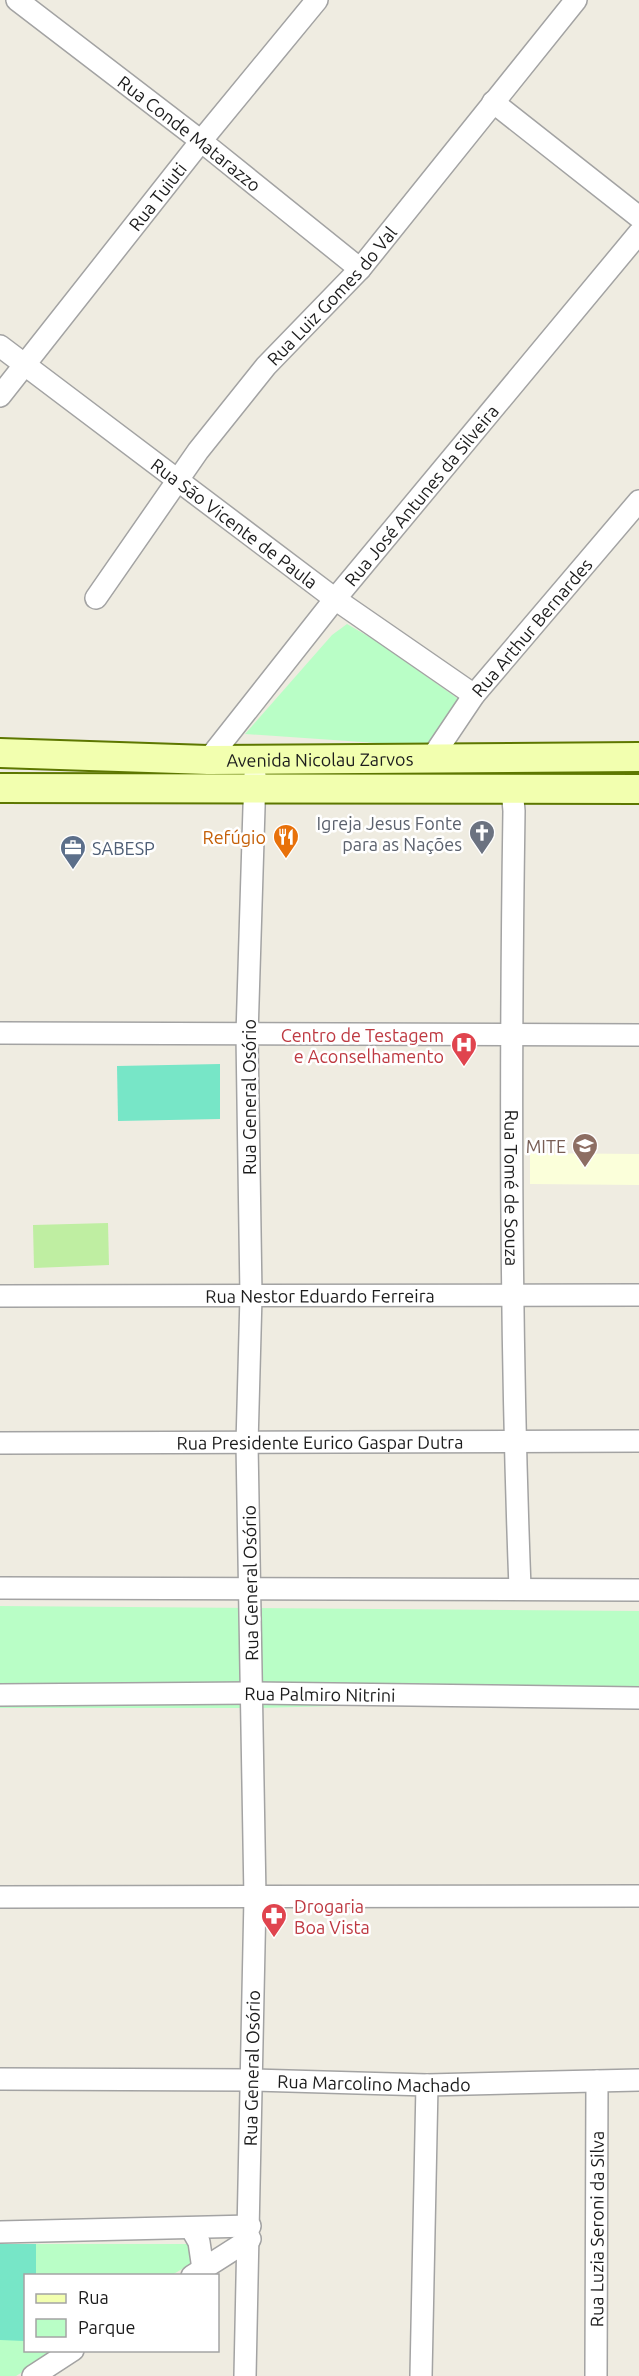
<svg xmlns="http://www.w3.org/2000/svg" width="639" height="2376" viewBox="0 0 639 2376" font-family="Ubuntu,sans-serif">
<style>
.education{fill:#fbffda}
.grass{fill:#bfeea2}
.park{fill:#b9fec6}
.pitch{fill:#77e6c7}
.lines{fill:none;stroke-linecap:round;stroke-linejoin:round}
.street-casing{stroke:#a3a3a3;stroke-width:24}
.secondary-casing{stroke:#5d7700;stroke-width:32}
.street{stroke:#fff;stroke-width:21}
.secondary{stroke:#f2ffaf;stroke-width:28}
.labels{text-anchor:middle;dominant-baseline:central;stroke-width:5;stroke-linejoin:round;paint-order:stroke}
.street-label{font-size:18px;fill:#1c1c1c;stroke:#fff}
.worship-label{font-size:18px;fill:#5b616d;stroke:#fff;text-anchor:end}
.food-label{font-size:18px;fill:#c56008;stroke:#fff;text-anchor:end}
.service-label{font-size:18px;fill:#4e5e75;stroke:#fff;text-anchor:start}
.health-label{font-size:18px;fill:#be3a42;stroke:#fff;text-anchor:end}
.education-label{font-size:18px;fill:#785e54;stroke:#fff;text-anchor:end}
</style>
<rect width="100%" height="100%" fill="#efece1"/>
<path class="education" d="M530 1153 639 1154V1185L530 1184Z"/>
<path class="grass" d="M108 1223 109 1265 34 1268 33 1225Z"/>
<g class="park">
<path d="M347 624 378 642 457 698 460 707 434 747 245 734 332 635Z"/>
<path d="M0 1606 639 1611V1698L259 1708H0Z"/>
<path d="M0 2244H191L192 2263 172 2275 26 2276V2350L56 2351 16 2376H0Z"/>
</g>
<g class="pitch">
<path d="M220 1064V1119L118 1121 117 1066Z"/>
<path d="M0 2244H36V2275L26 2276 25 2341 0 2340Z"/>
</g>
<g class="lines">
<defs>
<g id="street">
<path id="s1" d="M17 0 201 141 360 269"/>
<path d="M493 102 639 217"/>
<path id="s2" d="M0 346 335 599 474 695"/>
<path id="s3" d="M0 396 201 141 317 0"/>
<path id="s4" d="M96 598 198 451 266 366 360 269 576 0"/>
<path id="s5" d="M431 759 474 695 639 501"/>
<path id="s6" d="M208 760 335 599 639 233"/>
<path id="s7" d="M512 788 514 811C510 1071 510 1329 520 1588"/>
<path d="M0 1033 639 1035"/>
<path id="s8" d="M0 1296 639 1295"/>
<path id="s9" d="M0 1443 639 1441"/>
<path d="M0 1588 639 1590"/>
<path id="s10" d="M0 1695 250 1693 639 1698"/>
<path d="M0 1897 639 1896"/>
<path id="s11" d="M0 2079 252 2080 427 2085 639 2080"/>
<path d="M191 2228 199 2242 203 2269"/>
<path d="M0 2232 250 2226"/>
<path d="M192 2276 250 2239"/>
<path d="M33 2376 73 2350"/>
<path id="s12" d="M245 2376 255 1898 247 1444 251 1296 247 1035 255 775"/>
<path d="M421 2376 427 2085"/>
<path id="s13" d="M596 2376 597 2081"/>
</g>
<g id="secondary">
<path id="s14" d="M0 753 208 760 639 757"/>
<path d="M0 788 639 789"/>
</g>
</defs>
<use href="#street" class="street-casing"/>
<use href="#secondary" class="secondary-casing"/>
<use href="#street" class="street"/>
<use href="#secondary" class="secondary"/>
</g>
<defs>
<symbol id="church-pin" viewBox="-11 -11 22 30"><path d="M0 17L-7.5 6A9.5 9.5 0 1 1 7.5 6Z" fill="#6b7280" stroke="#fff"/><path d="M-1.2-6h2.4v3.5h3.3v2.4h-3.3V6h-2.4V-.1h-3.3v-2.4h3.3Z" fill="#fff"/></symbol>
<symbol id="restaurant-pin" viewBox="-11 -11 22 30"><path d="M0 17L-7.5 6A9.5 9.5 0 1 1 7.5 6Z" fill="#e8710a" stroke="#fff"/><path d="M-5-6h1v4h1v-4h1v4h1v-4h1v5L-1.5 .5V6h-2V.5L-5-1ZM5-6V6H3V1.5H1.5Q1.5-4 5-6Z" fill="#fff"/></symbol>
<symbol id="office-pin" viewBox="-11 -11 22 30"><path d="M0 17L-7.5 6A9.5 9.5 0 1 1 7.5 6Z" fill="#5c6f8a" stroke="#fff"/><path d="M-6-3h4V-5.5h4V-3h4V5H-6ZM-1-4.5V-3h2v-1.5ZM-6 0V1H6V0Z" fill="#fff"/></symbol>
<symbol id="hospital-pin" viewBox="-11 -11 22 30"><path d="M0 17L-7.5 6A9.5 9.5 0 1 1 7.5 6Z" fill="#e0444e" stroke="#fff"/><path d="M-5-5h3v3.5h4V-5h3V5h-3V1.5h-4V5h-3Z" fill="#fff"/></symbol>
<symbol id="university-pin" viewBox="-11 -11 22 30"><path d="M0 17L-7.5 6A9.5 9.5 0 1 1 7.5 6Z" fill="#8d6e63" stroke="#fff"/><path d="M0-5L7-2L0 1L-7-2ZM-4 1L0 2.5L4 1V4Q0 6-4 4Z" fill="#fff"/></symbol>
<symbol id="pharmacy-pin" viewBox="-11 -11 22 30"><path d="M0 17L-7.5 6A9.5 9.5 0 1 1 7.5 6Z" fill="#e0444e" stroke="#fff"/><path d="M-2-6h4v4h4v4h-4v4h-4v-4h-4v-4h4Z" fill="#fff"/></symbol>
</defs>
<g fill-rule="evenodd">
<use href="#church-pin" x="467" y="818" width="30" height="40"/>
<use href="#restaurant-pin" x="271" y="822" width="30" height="40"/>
<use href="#office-pin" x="58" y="833" width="30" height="40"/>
<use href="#hospital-pin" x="449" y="1030" width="30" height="40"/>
<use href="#university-pin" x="570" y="1131" width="30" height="40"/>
<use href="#pharmacy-pin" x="259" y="1901" width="30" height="40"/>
</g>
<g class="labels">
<g class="street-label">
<text stroke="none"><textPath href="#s1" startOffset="218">Rua Conde Matarazzo</textPath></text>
<text stroke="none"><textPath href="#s3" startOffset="254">Rua Tuiuti</textPath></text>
<text stroke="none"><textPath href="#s4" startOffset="384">Rua Luiz Gomes do Val</textPath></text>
<text stroke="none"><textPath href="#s6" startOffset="340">Rua José Antunes da Silveira</textPath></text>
<text stroke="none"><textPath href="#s2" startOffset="294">Rua São Vicente de Paula</textPath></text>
<text stroke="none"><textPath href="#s5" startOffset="166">Rua Arthur Bernardes</textPath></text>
<text stroke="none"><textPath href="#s14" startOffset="320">Avenida Nicolau Zarvos</textPath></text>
<text transform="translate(249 1097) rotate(-90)">Rua General Osório</text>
<text stroke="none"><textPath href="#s7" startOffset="400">Rua Tomé de Souza</textPath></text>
<text stroke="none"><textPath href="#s8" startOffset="320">Rua Nestor Eduardo Ferreira</textPath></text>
<text stroke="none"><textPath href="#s9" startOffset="320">Rua Presidente Eurico Gaspar Dutra</textPath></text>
<text transform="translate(250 1583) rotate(-91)">Rua General Osório</text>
<text stroke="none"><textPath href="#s10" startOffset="320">Rua Palmiro Nitrini</textPath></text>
<text stroke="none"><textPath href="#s12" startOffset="308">Rua General Osório</textPath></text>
<text stroke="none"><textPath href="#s11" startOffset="374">Rua Marcolino Machado</textPath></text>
<text stroke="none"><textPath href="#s13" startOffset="147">Rua Luzia Seroni da Silva</textPath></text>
</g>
<g class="worship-label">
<text x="462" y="823">Igreja Jesus Fonte<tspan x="462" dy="21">para as Nações</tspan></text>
</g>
<g class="food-label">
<text x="266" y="837">Refúgio</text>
</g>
<g class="service-label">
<text x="92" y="848">SABESP</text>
</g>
<g class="health-label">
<text x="444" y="1035">Centro de Testagem<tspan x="444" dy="21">e Aconselhamento</tspan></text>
<text x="294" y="1906" text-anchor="start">Drogaria<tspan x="294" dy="21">Boa Vista</tspan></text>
</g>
<g class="education-label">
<text x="566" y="1146">MITE</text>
</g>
</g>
<rect x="24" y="2274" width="195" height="78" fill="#ffffff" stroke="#a4a4a4" stroke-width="1.5"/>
<rect x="36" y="2294" width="30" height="9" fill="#f2ffaf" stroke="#a4a4a4" stroke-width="1.5"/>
<text x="78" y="2304" font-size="18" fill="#1c1c1c">Rua</text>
<rect x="36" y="2319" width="30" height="18" fill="#b9fec6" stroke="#a4a4a4" stroke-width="1.5"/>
<text x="78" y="2334" font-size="18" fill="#1c1c1c">Parque</text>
</svg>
